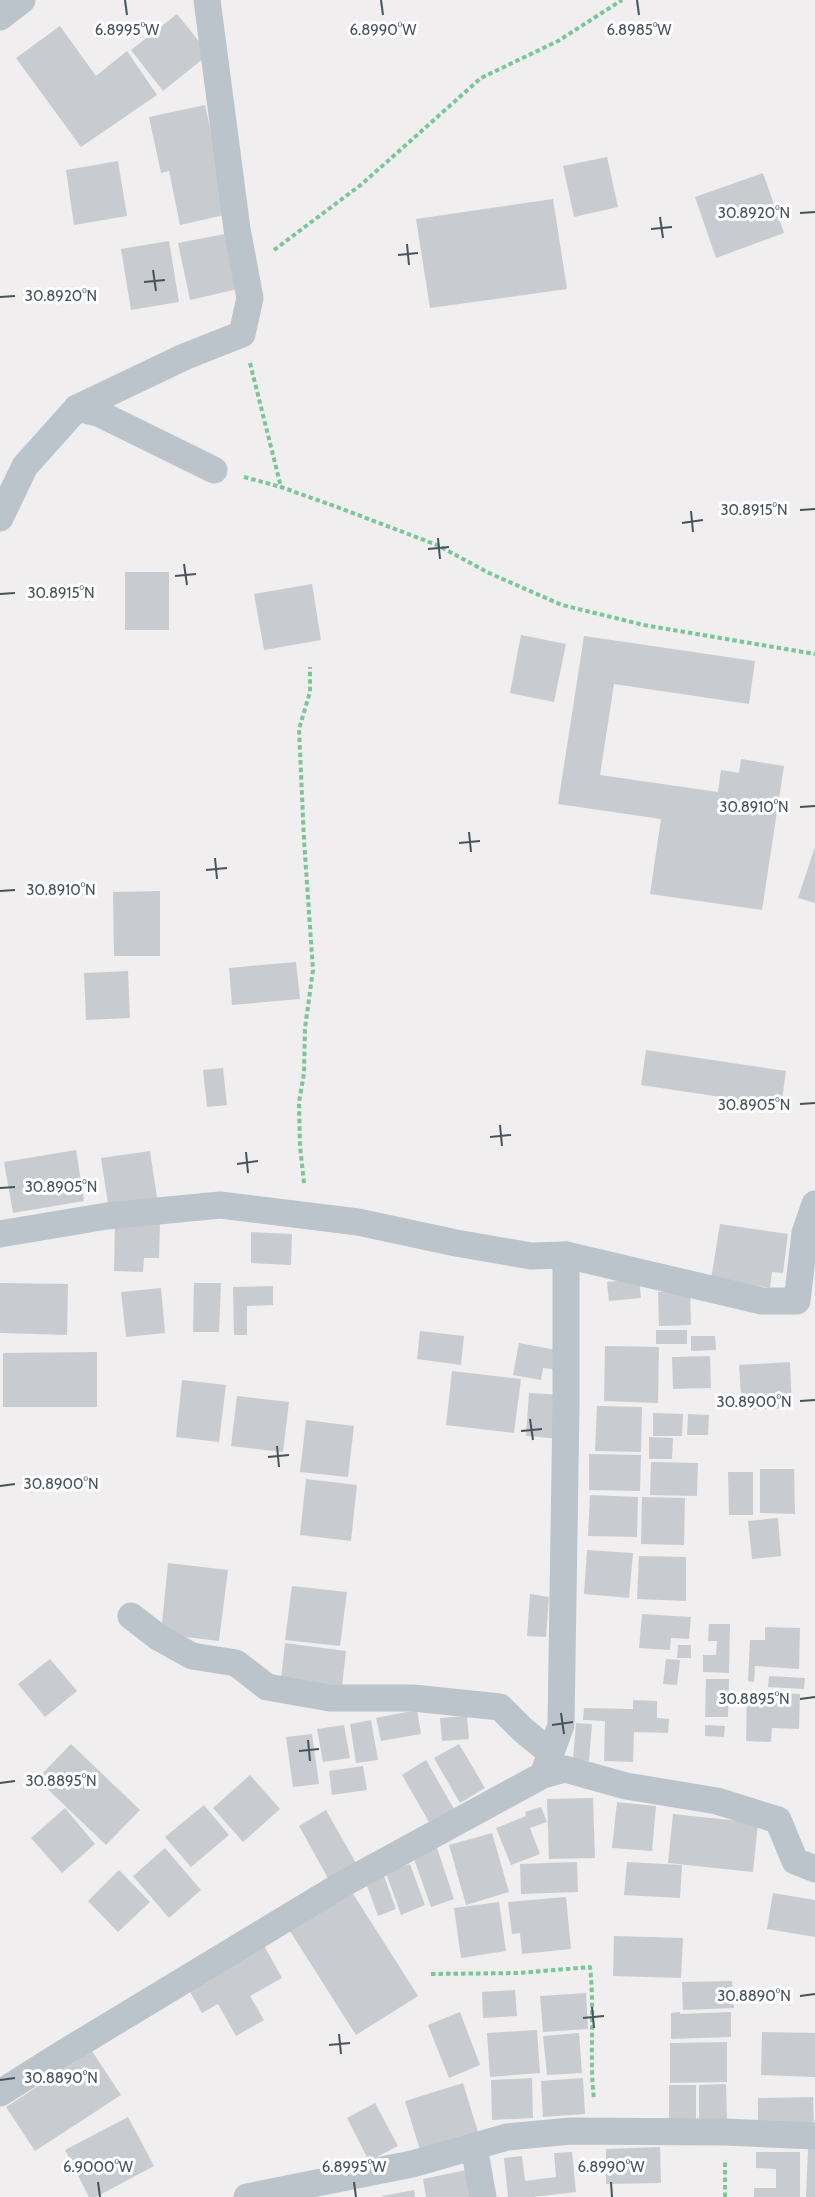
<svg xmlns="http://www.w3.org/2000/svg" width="815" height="2197" viewBox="0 0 815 2197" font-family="Cabin,sans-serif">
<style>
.building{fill:#c8ccd0}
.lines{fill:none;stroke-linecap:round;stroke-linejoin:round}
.path{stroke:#79c798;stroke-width:4;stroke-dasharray:4.5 3;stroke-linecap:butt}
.minor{stroke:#bac4ca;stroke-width:27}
.ticks{fill:none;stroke:#47535a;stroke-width:2}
.ticks-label{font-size:15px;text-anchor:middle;fill:#47535a;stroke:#fff;stroke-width:6;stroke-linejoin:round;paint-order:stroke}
</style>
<rect width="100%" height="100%" fill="#f0eeee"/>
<g class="building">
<path d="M177 14 209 54 163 91 131 50Z"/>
<path d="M60 26 96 76 127 51 157 95 81 147 16 58Z"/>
<path d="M205 105 229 214 180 225 169 171 161 173 149 117Z"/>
<path d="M607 157 618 207 574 217 563 166Z"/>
<path d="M118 161 127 216 74 225 66 170Z"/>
<path d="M763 173 784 233 716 258 695 197Z"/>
<path d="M553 199 567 289 430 308 416 219Z"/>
<path d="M230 233 242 288 190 300 178 243Z"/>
<path d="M169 241 179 302 131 310 121 249Z"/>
<rect x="125" y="572" width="44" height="58"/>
<path d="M312 584 321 640 264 650 254 594Z"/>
<path d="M521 635 566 644 554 702 510 693Z"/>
<path d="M584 636 755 661 749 704 614 684 600 775 718 792 721 770 739 773 741 759 784 766 762 910 650 894 661 819 558 804Z"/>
<path d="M815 847V903L798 898Z"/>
<path d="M160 891V956H114L113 892Z"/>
<path d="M296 962 300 999 232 1005 229 968Z"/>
<path d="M128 971 130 1018 86 1020 84 973Z"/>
<path d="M646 1050 786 1071 781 1106 641 1085Z"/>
<path d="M223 1068 227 1105 207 1107 203 1070Z"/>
<path d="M76 1150 84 1201 13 1213 4 1162Z"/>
<path d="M150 1151 157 1198 108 1204 101 1158Z"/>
<path d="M115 1223 160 1224 159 1258H144L143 1272 114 1271Z"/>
<path d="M720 1224 788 1234 783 1273 772 1272 770 1288 711 1279Z"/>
<path d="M251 1232 292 1234 291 1265 251 1263Z"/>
<path d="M639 1279 641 1298 609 1301 607 1282Z"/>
<path d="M0 1283 68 1284 67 1335 0 1333Z"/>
<path d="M194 1283H221L219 1332H193Z"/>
<path d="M273 1286V1305L247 1306V1335H234L233 1287Z"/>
<path d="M161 1288 165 1333 126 1337 121 1292Z"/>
<path d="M690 1291 691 1325 659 1326 658 1292Z"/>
<rect x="656" y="1330" width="31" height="14"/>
<path d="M420 1331 464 1336 461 1365 417 1359Z"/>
<path d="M691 1336H715L716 1350 691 1351Z"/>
<path d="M519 1343 562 1351 559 1370 543 1368 541 1380 513 1375Z"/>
<path d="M605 1346 659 1347 658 1403 604 1401Z"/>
<path d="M97 1352V1407H3V1353Z"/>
<path d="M710 1356 711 1388 673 1389 672 1357Z"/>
<path d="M790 1362 792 1408 742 1410 739 1365Z"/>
<path d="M452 1371 521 1379 514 1433 446 1425Z"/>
<path d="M182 1380 226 1385 219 1442 176 1437Z"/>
<path d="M529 1393 565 1395 561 1439 526 1436Z"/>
<path d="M237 1396 289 1402 283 1452 231 1446Z"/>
<path d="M597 1406 642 1407 641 1452 595 1451Z"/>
<path d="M653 1413 683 1414 682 1436H653Z"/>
<path d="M688 1414 709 1415 708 1435H687Z"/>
<path d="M306 1420 354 1426 348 1477 300 1472Z"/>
<path d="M649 1437 673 1438 672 1459H649Z"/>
<path d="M589 1454 641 1455 640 1491 589 1490Z"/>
<path d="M651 1462 698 1463 697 1496 650 1495Z"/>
<path d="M760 1469H794L795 1514 760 1513Z"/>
<path d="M728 1472H753V1515H729Z"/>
<path d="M306 1479 357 1485 351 1541 300 1535Z"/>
<path d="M590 1495 638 1497 637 1537 588 1536Z"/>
<path d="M642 1497 685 1498 684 1545 641 1544Z"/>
<path d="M778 1518 781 1556 752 1559 748 1521Z"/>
<path d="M587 1550 633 1553 629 1598 584 1594Z"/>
<path d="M639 1556 686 1557V1601L637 1599Z"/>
<path d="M168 1563 228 1570 219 1641 161 1634Z"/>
<path d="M292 1586 347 1592 340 1646 285 1640Z"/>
<path d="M530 1594 549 1597 546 1637 527 1636Z"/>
<path d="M642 1614 691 1617 689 1639 671 1638 670 1650 639 1648Z"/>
<path d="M709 1624H730L729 1673 703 1672V1655H716L717 1641H708Z"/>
<path d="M765 1627 800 1628 799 1669 755 1666 754 1682 748 1681 750 1640H765Z"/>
<path d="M285 1643 346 1651 342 1686 281 1679Z"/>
<path d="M678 1645H691V1658H677Z"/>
<path d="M50 1659 77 1691 45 1717 18 1684Z"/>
<path d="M666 1659 680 1660 677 1685 663 1684Z"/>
<path d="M769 1676 805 1678 804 1689 768 1687Z"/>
<path d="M706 1679H729L728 1717H705Z"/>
<path d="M747 1692 800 1694 799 1729 772 1728 771 1742 746 1741Z"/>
<path d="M633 1700 657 1701V1718L669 1719 668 1733 634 1732 633 1762 604 1761 605 1721 583 1720 584 1708 633 1709Z"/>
<path d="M417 1710 421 1734 381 1741 376 1718Z"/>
<path d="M467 1716 469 1739 442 1741 440 1718Z"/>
<path d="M371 1720 378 1760 356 1763 350 1724Z"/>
<path d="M576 1723 592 1724 589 1761 573 1760Z"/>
<path d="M344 1725 350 1758 323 1762 317 1729Z"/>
<path d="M705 1725 725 1726 724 1737 705 1736Z"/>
<path d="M312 1734 319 1784 293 1787 286 1737Z"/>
<path d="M71 1744 140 1810 106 1845 37 1779Z"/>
<path d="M459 1744 485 1788 460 1803 434 1758Z"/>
<path d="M426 1760 454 1809 429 1822 402 1775Z"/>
<path d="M363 1766 367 1790 332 1795 329 1771Z"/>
<path d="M250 1775 280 1809 243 1842 213 1808Z"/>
<path d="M593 1798 595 1858 549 1859 547 1799Z"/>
<path d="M617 1802 656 1806 652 1851 612 1848Z"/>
<path d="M204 1805 229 1835 191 1867 165 1837Z"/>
<path d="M541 1807 547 1822 530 1828 540 1854 511 1865 496 1828 526 1816 525 1812Z"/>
<path d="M65 1808 95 1844 62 1873 31 1838Z"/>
<path d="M326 1810 357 1865 329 1880 299 1826Z"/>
<path d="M673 1814 758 1823 753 1872 668 1863Z"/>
<path d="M492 1833 509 1892 466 1905 449 1845Z"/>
<path d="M165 1848 201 1890 169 1918 133 1876Z"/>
<path d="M437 1848 454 1899 431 1907 413 1856Z"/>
<path d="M577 1862 578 1892 521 1894 520 1864Z"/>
<path d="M627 1862 682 1865 680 1898 624 1895Z"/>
<path d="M410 1864 425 1905 401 1915 386 1873Z"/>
<path d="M119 1870 150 1902 118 1932 88 1901Z"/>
<path d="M384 1876 396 1909 378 1916 366 1883Z"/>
<path d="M350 1889 418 1996 356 2035 288 1928Z"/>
<path d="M773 1893 815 1900V1937L767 1929Z"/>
<path d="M566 1897 571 1949 522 1954 520 1933 512 1934 508 1902Z"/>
<path d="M499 1902 506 1951 461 1958 454 1908Z"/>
<path d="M614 1936 683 1938 681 1978 613 1976Z"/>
<path d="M261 1940 282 1978 250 1996 264 2020 236 2036 218 2004 202 2013 189 1990Z"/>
<path d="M732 1981 734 2008 683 2010 682 1982Z"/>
<path d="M515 1990 517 2016 483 2018 482 1992Z"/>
<path d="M586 1993 588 2029 543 2032 540 1996Z"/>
<path d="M460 2012 480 2065 449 2078 428 2025Z"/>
<path d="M680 2012V2014L731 2012V2037L671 2039V2013Z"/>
<path d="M537 2030 540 2073 490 2077 487 2033Z"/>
<path d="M762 2032 815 2033V2077L761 2075Z"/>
<path d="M579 2033 582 2073 547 2075 543 2036Z"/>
<path d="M727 2042V2082L670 2083V2043Z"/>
<path d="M92 2051 121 2095 35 2151 6 2107Z"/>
<path d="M532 2078 533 2118 492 2120 491 2080Z"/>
<path d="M583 2078 585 2114 543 2117 541 2081Z"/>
<path d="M463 2083 478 2132 420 2150 405 2101Z"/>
<path d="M726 2084 727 2120H699V2085Z"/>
<rect x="669" y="2085" width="27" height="35"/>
<path d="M813 2097 814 2124 758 2125V2098Z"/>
<path d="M375 2103 398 2146 369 2161 347 2118Z"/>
<path d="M128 2117 154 2166 96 2197H89L65 2150Z"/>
<path d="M660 2147 661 2183 606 2184V2149Z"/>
<path d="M808 2149H815V2197H806Z"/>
<path d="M572 2152 576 2192 533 2197H508L504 2158 522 2156 525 2181 556 2177 554 2153Z"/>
<path d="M756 2152H800V2197H754V2188H776V2169L756 2168Z"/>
<path d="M471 2169 476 2197H426L423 2179Z"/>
<path d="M414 2190 415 2197H383L382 2196Z"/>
</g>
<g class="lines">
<g class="path">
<path d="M274 250 362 184 481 78 558 41 622 0"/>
<path d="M250 363 281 487"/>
<path d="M244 477 281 487 337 507 437 545 489 573 562 605 644 625 815 654"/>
<path d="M304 1183 300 1146 299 1102 304 1073 305 1028 313 970 304 840 299 729 310 692V667"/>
<path d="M431 1974 519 1973 590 1967C595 2012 589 2056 594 2100"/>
<path d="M725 2197V2162"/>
</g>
<g class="minor">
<path d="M0 17 22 0"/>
<path d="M77 408 98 413 214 470"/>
<path d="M0 518 25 466 77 408 184 357 242 334 250 298 237 229 207 0"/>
<path d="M0 1234 107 1216 220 1205 358 1222 456 1243 531 1256 566 1255 762 1301H797L805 1233 815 1204"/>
<path d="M131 1616 158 1637 192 1656 236 1663 267 1687 330 1698H413L500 1707 523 1730 551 1753"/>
<path d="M543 1775 565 1769 626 1786 717 1801 778 1820 795 1861 815 1869"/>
<path d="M0 2093 62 2054 343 1884 543 1775 561 1725 566 1405V1255"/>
<path d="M474 2147 483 2197"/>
<path d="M247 2197 412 2164 507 2137 571 2131 725 2132 815 2136"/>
</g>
</g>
<path class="ticks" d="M125 0 127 15M381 0 383 15M637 0 639 15M800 213 815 212M660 217 663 238M651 229 672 227M407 244 409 265M398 255 418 253M153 270 156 291M144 282 165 280M0 297 15 296M800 510 815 509M691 511 693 532M682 523 703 520M438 538 440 559M428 549 449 547M184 564 187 585M175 576 196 574M0 594 15 593M800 807 815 806M469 832 471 852M459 843 480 841M215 858 217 879M206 870 227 868M0 891 15 890M800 1104 815 1103M500 1125 502 1146M490 1137 511 1135M246 1152 248 1173M237 1164 258 1161M0 1188 15 1187M800 1401 815 1400M530 1419 533 1440M521 1431 542 1429M277 1446 279 1467M268 1457 289 1455M0 1486 15 1484M800 1699 815 1697M561 1713 564 1734M552 1725 573 1722M308 1740 310 1761M299 1751 319 1749M0 1783 15 1781M800 1996 815 1994M592 2007 594 2028M583 2018 604 2016M339 2034 341 2054M329 2045 350 2043M0 2080 15 2078M98 2182 100 2197M354 2182 356 2197M611 2182 612 2197"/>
<g class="ticks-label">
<text x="127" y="35">6.8995°W</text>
<text x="383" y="35">6.8990°W</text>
<text x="639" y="35">6.8985°W</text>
<text x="754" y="218">30.8920°N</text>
<text x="61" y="301">30.8920°N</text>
<text x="754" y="515">30.8915°N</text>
<text x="61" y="598">30.8915°N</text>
<text x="754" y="812">30.8910°N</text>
<text x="61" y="895">30.8910°N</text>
<text x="754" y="1110">30.8905°N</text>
<text x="61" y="1192">30.8905°N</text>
<text x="754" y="1407">30.8900°N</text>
<text x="61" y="1489">30.8900°N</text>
<text x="754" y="1704">30.8895°N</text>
<text x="61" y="1786">30.8895°N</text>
<text x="754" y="2001">30.8890°N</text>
<text x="61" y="2083">30.8890°N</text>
<text x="98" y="2172">6.9000°W</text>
<text x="354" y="2172">6.8995°W</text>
<text x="611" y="2172">6.8990°W</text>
</g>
</svg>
